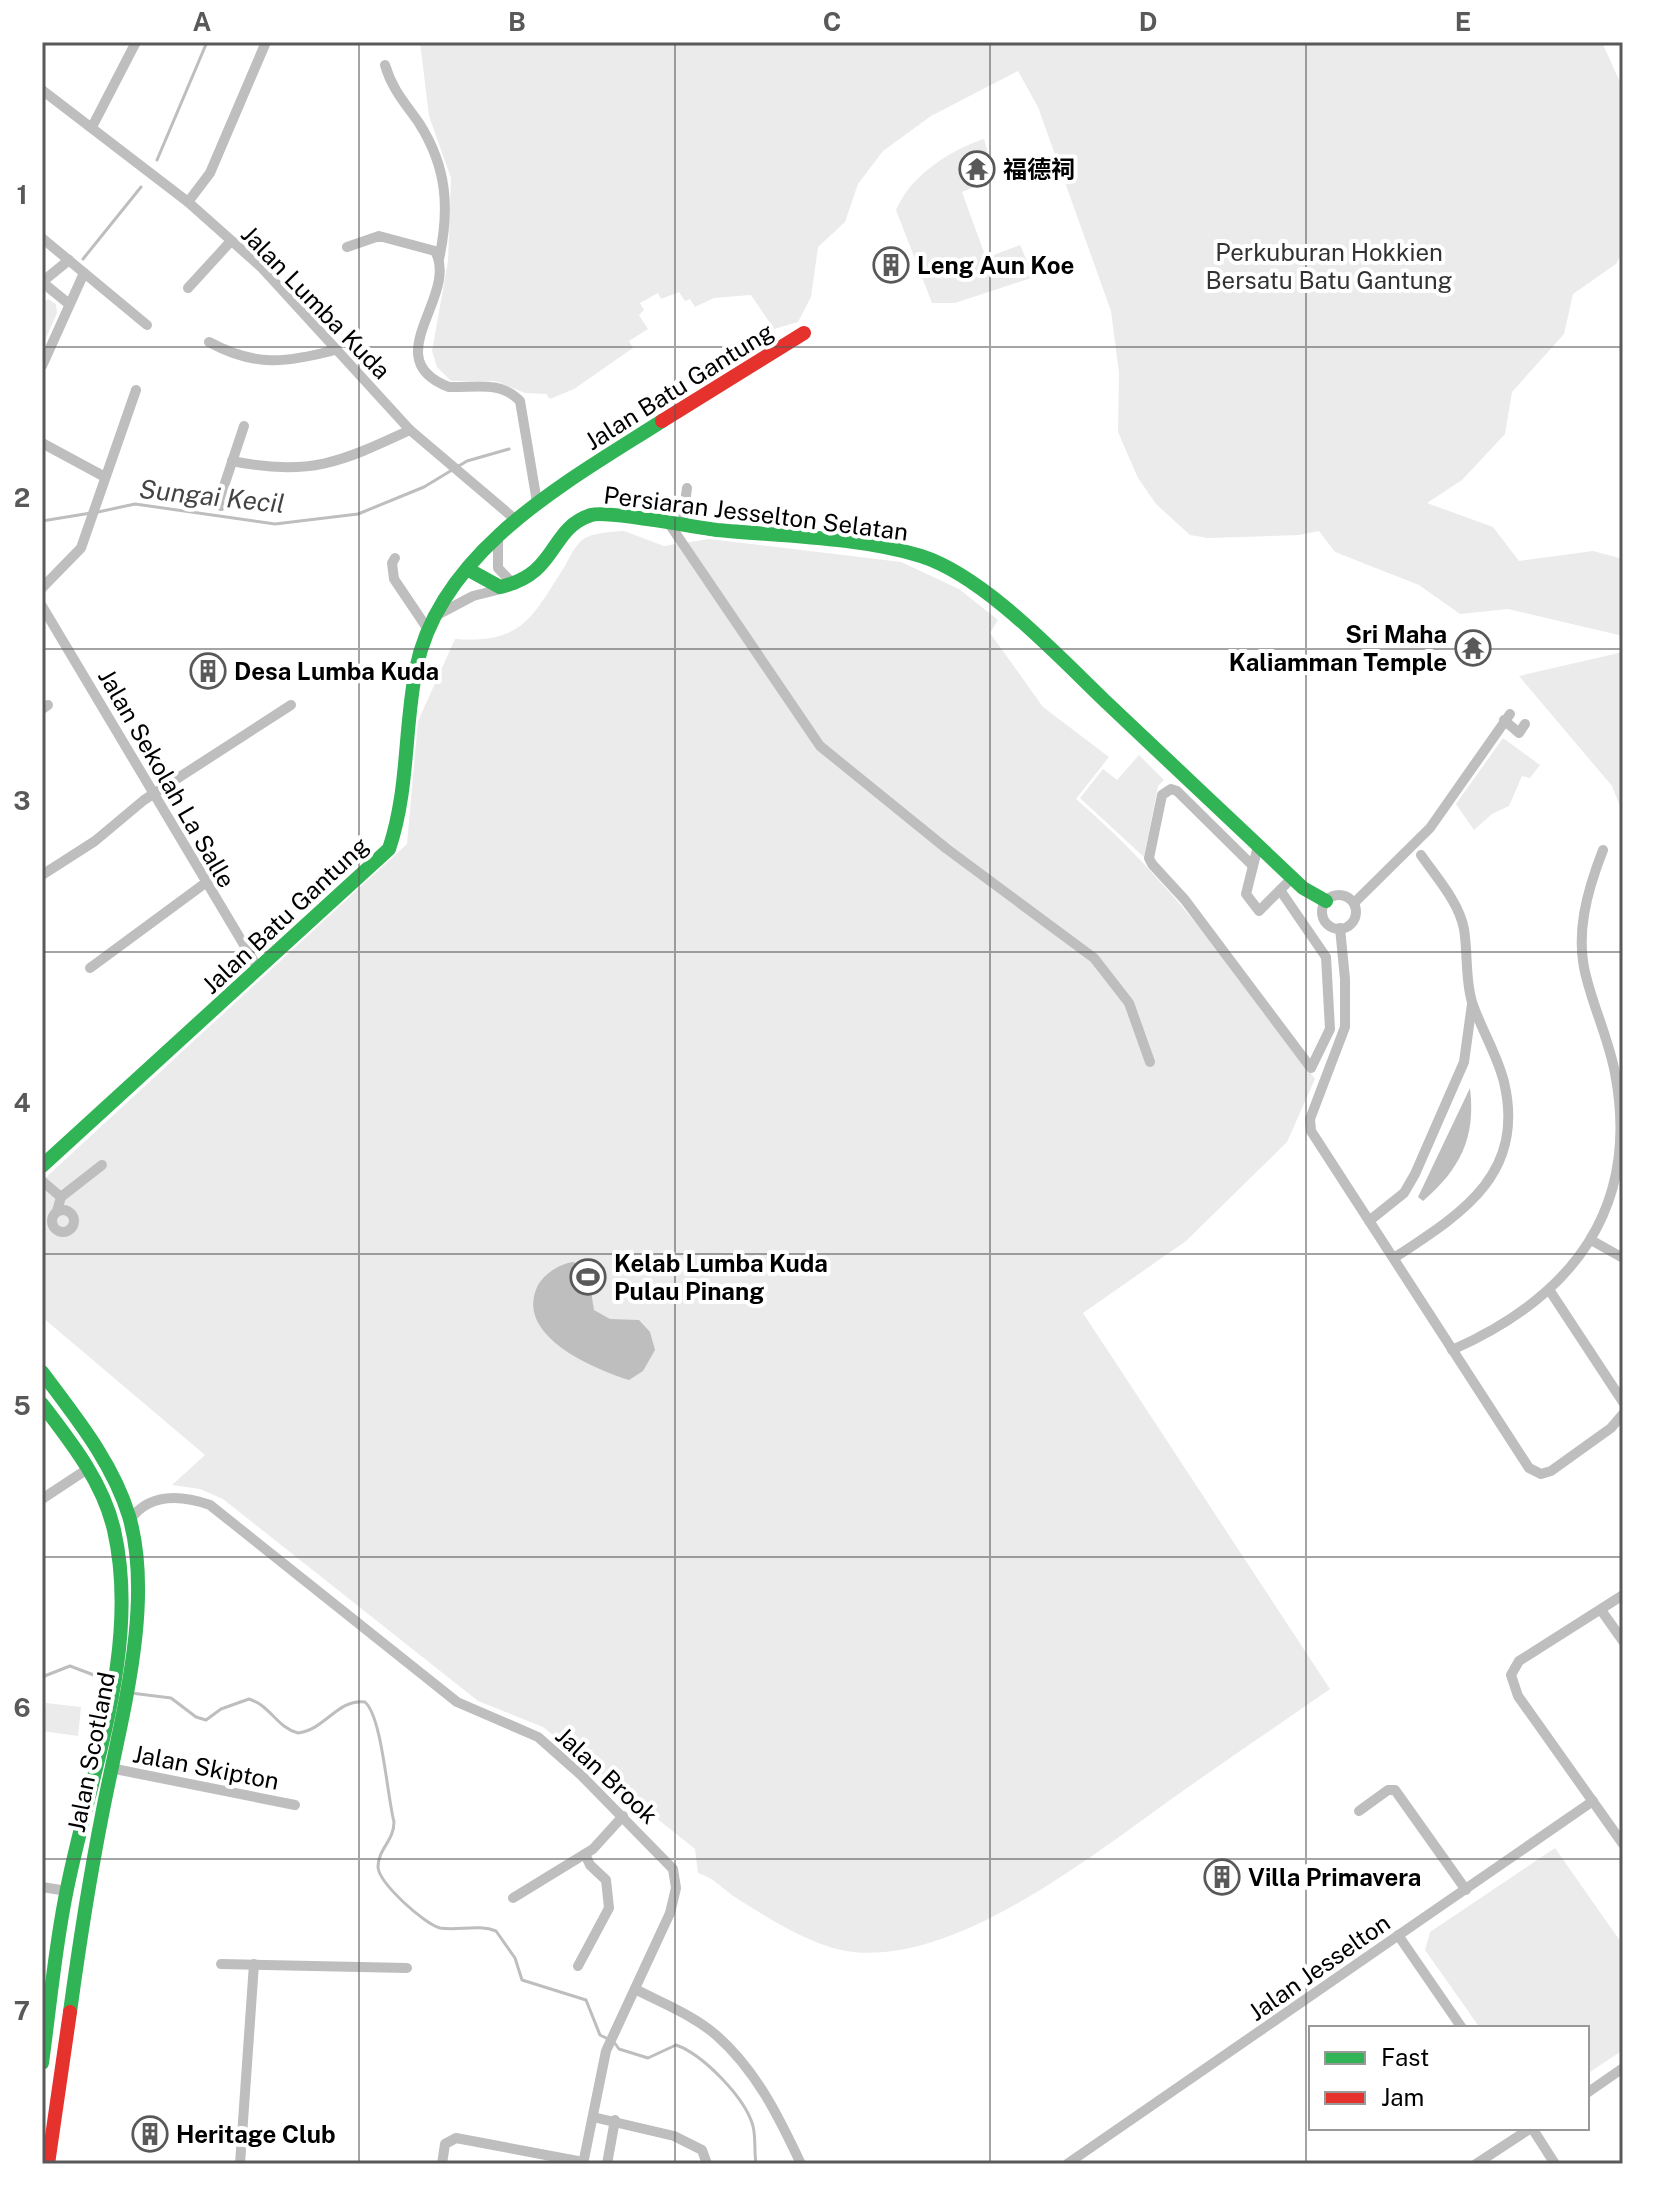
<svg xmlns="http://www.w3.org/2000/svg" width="1665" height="2206" viewBox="0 0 1665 2206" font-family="'Public Sans','Noto Sans SC',sans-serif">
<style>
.green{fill:#ebebeb}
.water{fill:#bebebe}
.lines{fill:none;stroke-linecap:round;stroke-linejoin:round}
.stream{stroke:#bebebe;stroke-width:3}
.street{stroke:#bebebe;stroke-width:10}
.fast{stroke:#30b455;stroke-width:14}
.jam{stroke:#e5322d;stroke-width:14}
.grid{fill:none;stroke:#595959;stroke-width:2;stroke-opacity:0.55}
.labels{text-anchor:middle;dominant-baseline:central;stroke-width:8;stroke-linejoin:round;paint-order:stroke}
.poi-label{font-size:24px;font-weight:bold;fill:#000;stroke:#fff;text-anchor:start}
.park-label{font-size:24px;fill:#323232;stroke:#fff}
.street-label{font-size:24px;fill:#000;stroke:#fff}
.water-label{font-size:26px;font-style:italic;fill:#434343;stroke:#fff}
.neatline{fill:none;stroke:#595959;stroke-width:3}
.grid-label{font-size:26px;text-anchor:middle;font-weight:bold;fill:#595959}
</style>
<rect width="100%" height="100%" fill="#fff"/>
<g class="green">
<path d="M420 42H1602L1623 89V251L1616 264 1573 294 1564 334 1512 392 1505 434 1462 480 1427 503 1493 527 1519 561 1593 551 1623 559V636L1508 609 1460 614 1419 585 1335 552 1319 531 1299 535 1208 538 1190 535 1156 504 1138 478 1118 432 1119 373 1111 311 1038 107 1018 71 931 116 883 151 858 184 845 222 818 247 811 297 798 322 774 329 751 295 714 298 695 307 690 299 685 301 679 292 661 299 658 293 640 303 644 310 639 315 648 329 629 341 633 348 574 389 550 399 546 394 525 393 495 381H451L437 367 432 351 448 261 451 178 429 116Z"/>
<path d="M984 139 995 179 962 192 986 258 1020 245 1034 277 955 303H932L896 210C910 176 950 150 984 139Z"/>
<path d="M48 299 56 304 57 313 42 347V304Z"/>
<path d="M624 531 664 546 709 539 901 562 959 589 998 620 990 633 1043 707 1109 757 1076 799C1174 883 1238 977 1315 1079L1287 1142 1186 1241 1083 1313 1330 1689C1280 1724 1229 1758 1180 1793 1096 1852 949 1973 841 1950 806 1942 768 1918 738 1899 723 1890 715 1878 698 1873L695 1849 543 1727 478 1701 223 1499 200 1489 172 1485 205 1455 42 1317V1181L407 844 418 721 455 639C523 644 532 617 565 566 569 558 575 546 582 540 594 532 610 532 624 531Z"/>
<path d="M1623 652V814L1612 786 1519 676Z"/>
<path d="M1503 738 1540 765 1530 778 1522 776 1509 806 1492 814 1474 830 1456 804Z"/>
<path d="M1139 755 1164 780 1158 786 1144 857 1080 798 1103 769 1117 780Z"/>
<path d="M46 1703 81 1707 78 1736 42 1731Z"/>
<path d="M1555 1848 1623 1945V2050L1587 2074V2028H1480L1425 1950 1430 1932Z"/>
</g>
<g class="water">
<path d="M1470 1088C1476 1138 1460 1169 1423 1201L1418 1197Z"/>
<path d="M573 1262 582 1265 589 1279 594 1310 610 1319 639 1320 650 1332 655 1350 643 1371 629 1380C592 1368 513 1335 538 1285 545 1273 560 1264 573 1262Z"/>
</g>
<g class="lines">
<g class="stream">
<path d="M157 160 207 42"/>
<path d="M83 259 141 187"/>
<path d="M98 512 135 504 275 524 358 514 424 487 467 461 509 449"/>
<path d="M42 521 91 513"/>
<path d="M42 1677 70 1666 107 1680"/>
<path d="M131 1693 171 1698 196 1717 206 1720 221 1709 249 1699C271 1706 276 1727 298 1733 325 1730 338 1698 365 1702 382 1717 387 1795 394 1822 394 1841 378 1849 378 1867 379 1883 424 1924 440 1928 458 1931 479 1924 496 1931L515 1958 522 1980 586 2000 600 2035 614 2042 619 2049 648 2058 676 2045C702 2054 745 2097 753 2126 756 2138 754 2152 756 2164"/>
</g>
<g class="street">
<path d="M385 65C392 89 405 103 419 123 447 167 450 208 439 259"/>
<path d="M42 90 188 202 261 267 410 430 516 520"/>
<path d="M92 127 136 42"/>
<path d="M188 202 210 173 266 42"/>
<path d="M42 238 147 325"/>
<path d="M347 247 379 236 435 251C460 296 375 359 449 387 474 388 500 380 520 401L537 502"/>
<path d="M42 282 69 304"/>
<path d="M42 282 69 260"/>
<path d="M188 288 231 241"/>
<path d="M209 342C255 367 286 363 335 350"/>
<path d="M42 366 84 273"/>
<path d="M42 443 105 477"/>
<path d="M232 461C309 477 341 462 410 430"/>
<path d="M221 506 219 501 244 426"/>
<path d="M670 525 820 746 947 849 1094 958 1129 1003 1150 1062"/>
<path d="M682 526 687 488"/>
<path d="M498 538V568L514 585"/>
<path d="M395 558 392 563 394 579 429 631"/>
<path d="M42 588 81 548 136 390"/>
<path d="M42 606 259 970"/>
<path d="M439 614 473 596 505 588"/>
<path d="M42 709 48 705"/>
<path d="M1504 720 1519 733 1525 724"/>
<path d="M1258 846 1246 894 1259 911 1292 878"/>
<path d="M1253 866 1177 791 1171 789 1162 795 1149 858 1152 864 1185 900 1311 1068 1330 1029 1326 957 1280 890"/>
<path d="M42 875 95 841 144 800 291 705"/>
<circle cx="1339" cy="912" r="17"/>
<path d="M1354 903 1430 828 1510 714"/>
<path d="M1340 928 1345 979V1027L1310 1119 1311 1131 1529 1468 1541 1474 1551 1471 1611 1428 1623 1414"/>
<path d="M90 968 204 884"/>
<path d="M42 1181 61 1197"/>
<circle cx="63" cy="1221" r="11"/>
<path d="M57 1211 61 1197 102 1165"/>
<path d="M1369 1221 1404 1193 1415 1174 1464 1062 1472 1004"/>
<path d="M1591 1240 1623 1258"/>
<path d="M1394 1258C1461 1214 1526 1175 1504 1082 1497 1054 1481 1029 1472 1002 1465 979 1468 953 1464 929 1459 902 1436 877 1421 855"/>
<path d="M1550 1291 1623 1402"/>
<path d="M1452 1350C1572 1297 1641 1209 1615 1073 1609 1041 1595 1011 1587 980 1574 936 1587 891 1603 850"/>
<path d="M42 1499 89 1468"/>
<path d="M130 1520C149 1493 181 1495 210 1505L457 1702 538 1737 581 1775 673 1869 676 1888 670 1913 606 2051 583 2164"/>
<path d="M1623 1595 1519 1661 1511 1675 1518 1696 1623 1844"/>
<path d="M1601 1610 1623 1641"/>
<path d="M110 1768 295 1805"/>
<path d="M1359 1811 1388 1790H1395L1466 1890"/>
<path d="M42 1887 67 1891"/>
<path d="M513 1898 593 1849 623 1816"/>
<path d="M1398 1935 1462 2028"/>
<path d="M221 1964 407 1968"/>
<path d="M578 1966 609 1908 606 1880 590 1865 585 1854"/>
<path d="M635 1989C662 2003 693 2015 716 2035 756 2070 779 2117 801 2164"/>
<path d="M1587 2093 1623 2068"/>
<path d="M593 2117 674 2136 702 2150 707 2164"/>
<path d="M1532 2128 1555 2164"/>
<path d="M240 2164 254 1964"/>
<path d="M442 2164 445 2144 456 2138 583 2162"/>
<path d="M607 2164 615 2120"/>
<path d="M1067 2164 1593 1801"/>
<path d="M1476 2164 1531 2128"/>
</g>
<g class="fast">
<path d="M469 570 500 587C559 574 548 529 591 515 607 510 693 527 717 530 781 536 859 537 921 556 984 576 1057 655 1105 701 1171 763 1237 826 1303 888L1326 901"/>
<path d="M42 1166 389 849C409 790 404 729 416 669 440 550 568 481 662 421"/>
<path d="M42 1372C76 1418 112 1461 129 1516 155 1606 119 1725 102 1815 89 1881 79 1946 70 2012"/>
<path d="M42 1404C71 1442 103 1482 114 1530 141 1648 90 1774 67 1889 55 1946 50 2005 42 2063"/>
</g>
<g class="jam">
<path d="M662 421 804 333"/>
<path d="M48 2164 70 2012"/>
</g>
</g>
<path class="grid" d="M359 42V2164M675 42V2164M990 42V2164M1306 42V2164M42 347H1623M42 649H1623M42 952H1623M42 1254H1623M42 1557H1623M42 1859H1623"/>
<defs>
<symbol id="temple-ring" viewBox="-11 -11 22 22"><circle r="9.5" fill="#fff" stroke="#595959" stroke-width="1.5"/><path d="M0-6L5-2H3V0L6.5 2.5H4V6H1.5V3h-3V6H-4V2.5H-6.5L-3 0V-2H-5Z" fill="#595959"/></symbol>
<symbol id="building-ring" viewBox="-11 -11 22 22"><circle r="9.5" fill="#fff" stroke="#595959" stroke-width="1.5"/><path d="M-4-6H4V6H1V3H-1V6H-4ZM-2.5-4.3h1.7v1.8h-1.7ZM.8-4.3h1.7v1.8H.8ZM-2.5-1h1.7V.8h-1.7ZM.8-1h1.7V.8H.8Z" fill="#595959"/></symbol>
<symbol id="stadium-ring" viewBox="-11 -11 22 22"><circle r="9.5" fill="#fff" stroke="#595959" stroke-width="1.5"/><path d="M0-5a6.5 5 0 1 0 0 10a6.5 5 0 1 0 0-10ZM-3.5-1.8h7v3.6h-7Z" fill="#595959"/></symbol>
</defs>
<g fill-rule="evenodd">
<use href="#temple-ring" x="957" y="149" width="40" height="40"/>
<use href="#building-ring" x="871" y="245" width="40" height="40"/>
<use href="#temple-ring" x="1453" y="628" width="40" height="40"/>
<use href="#building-ring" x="188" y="651" width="40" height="40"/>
<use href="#stadium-ring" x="568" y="1257" width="40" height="40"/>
<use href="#building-ring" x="1202" y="1857" width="40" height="40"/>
<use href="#building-ring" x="130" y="2114" width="40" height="40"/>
</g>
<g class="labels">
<g class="poi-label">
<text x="1003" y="169">福德祠</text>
<text x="917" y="265">Leng Aun Koe</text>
<text x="1447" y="634" text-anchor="end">Sri Maha<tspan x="1447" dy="28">Kaliamman Temple</tspan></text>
<text x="234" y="671">Desa Lumba Kuda</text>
<text x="614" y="1263">Kelab Lumba Kuda<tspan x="614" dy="28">Pulau Pinang</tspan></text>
<text x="1248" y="1877">Villa Primavera</text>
<text x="176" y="2134">Heritage Club</text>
</g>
<g class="park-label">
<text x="1329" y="252">Perkuburan Hokkien<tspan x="1329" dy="28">Bersatu Batu Gantung</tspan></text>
</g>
<g class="street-label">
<text transform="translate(316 302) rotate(46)">Jalan Lumba Kuda</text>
<text transform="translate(679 386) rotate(-32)">Jalan Batu Gantung</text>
<text transform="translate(756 513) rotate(7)">Persiaran Jesselton Selatan</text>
<text transform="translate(167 778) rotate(60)">Jalan Sekolah La Salle</text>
<text transform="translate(285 915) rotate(-43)">Jalan Batu Gantung</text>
<text transform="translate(91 1752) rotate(-79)">Jalan Scotland</text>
<text transform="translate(206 1767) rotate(11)">Jalan Skipton</text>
<text transform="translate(607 1775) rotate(43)">Jalan Brook</text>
<text transform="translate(1319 1967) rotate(-35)">Jalan Jesselton</text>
</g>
<g class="water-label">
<text transform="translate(212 496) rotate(6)">Sungai Kecil</text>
</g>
</g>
<rect width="1665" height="2206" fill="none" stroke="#ffffff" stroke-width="88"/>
<rect x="1309" y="2026" width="280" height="104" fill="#ffffff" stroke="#999999" stroke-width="2"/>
<rect x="1325" y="2052" width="40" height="12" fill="#30b455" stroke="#999999" stroke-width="2"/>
<text x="1381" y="2066" font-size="24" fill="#000000">Fast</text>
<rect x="1325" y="2092" width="40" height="12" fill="#e5322d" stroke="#999999" stroke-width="2"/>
<text x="1381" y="2106" font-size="24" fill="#000000">Jam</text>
<rect x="44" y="44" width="1577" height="2118" class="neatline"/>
<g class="grid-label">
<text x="202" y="31">A</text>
<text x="517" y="31">B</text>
<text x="832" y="31">C</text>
<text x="1148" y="31">D</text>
<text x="1463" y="31">E</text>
<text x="22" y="204">1</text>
<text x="22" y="507">2</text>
<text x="22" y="810">3</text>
<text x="22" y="1112">4</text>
<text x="22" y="1415">5</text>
<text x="22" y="1717">6</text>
<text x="22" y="2020">7</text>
</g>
</svg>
